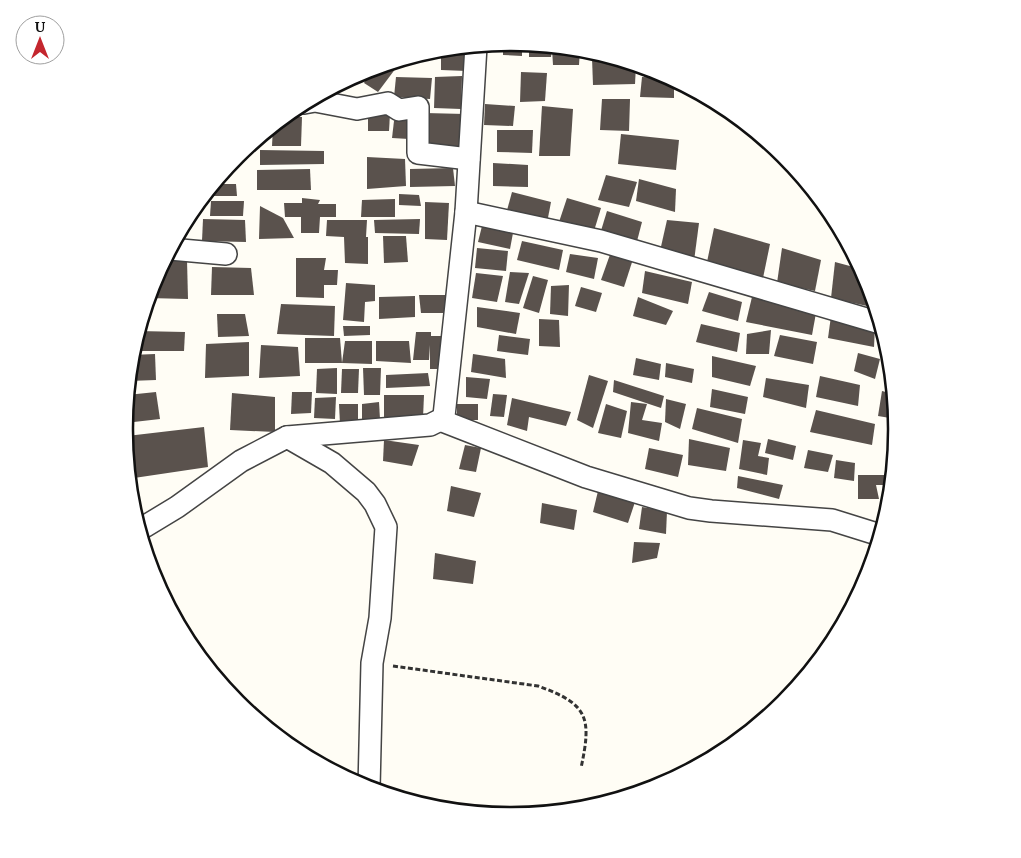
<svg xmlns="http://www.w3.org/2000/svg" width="1021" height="858" viewBox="0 0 1021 858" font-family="Lora,serif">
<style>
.building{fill:#5a524d}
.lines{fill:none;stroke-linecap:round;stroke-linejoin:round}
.street-casing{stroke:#444;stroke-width:24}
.path{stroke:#333;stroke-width:3;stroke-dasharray:5 2.5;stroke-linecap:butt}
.street{stroke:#fff;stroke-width:21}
.rim{fill:none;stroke:#111;stroke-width:2.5}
</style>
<rect width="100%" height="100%" fill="#fffdf5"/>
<g class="building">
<path d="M503 43 522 44V56L503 55Z"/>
<path d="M529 44 580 49 579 65H553L552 49 551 57H529Z"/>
<path d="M470 46 467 71 441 70V49Z"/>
<path d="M592 58H612L636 65 635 84 593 85Z"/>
<path d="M402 60 378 92 364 83 371 69Z"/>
<path d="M521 72 547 73 545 101 520 102Z"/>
<path d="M462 76 461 109 434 108 435 77Z"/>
<path d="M396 77 432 78 430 99 394 97Z"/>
<path d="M642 77 670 78 674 80V98L640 97Z"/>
<path d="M602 99H630L629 131 600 130Z"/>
<path d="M485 104 515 106 513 126 484 125Z"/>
<path d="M542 106 573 109 570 156H539Z"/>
<path d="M425 113 465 114 469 159 419 152Z"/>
<path d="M368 114H390L389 131H368Z"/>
<path d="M284 117H302L301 146H272L273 126Z"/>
<path d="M394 121H410L409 139 392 138Z"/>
<path d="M497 130H533L532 153 497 152Z"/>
<path d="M621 134 679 140 676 170 618 164Z"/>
<path d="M260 150 324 151V164L260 165Z"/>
<path d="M367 157 405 159 406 186 367 189Z"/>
<path d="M493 163 528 165V187L493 186Z"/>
<path d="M453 168 455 186 410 187V169Z"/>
<path d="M310 169 311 190H257V170Z"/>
<path d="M606 175 637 182 629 207 598 200Z"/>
<path d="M639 179 676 189 675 212 636 201Z"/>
<path d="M214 184H236L237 196H210L211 188Z"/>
<path d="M512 192 551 202 547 223 506 214Z"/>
<path d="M399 194 419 195 421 206 399 205Z"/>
<path d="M302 198 320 200 318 204H336V217H320L319 233H301V217H285L284 203H302Z"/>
<path d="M567 198 601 208 594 231 559 222Z"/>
<path d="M395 199V217H361L362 200Z"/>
<path d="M211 201H244L243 216H210Z"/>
<path d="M425 202 449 203 447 240 425 239Z"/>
<path d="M260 206 283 218 294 238 259 239Z"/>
<path d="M607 211 642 222 636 245 600 234Z"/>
<path d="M203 219 245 220 246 242 202 241Z"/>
<path d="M420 219 419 234 375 233 374 220Z"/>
<path d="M327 220H367L366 237H368V264L345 263 344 237 326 236Z"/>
<path d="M667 220 699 223 694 261 660 251Z"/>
<path d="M482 226 513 233 510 249 478 242Z"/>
<path d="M714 228 770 244 763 278 707 262Z"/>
<path d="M383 236H406L408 262 384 263Z"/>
<path d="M522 241 563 250 559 270 517 260Z"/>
<path d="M477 248 508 251 506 271 475 268Z"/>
<path d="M782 248 821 260 815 291 777 283Z"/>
<path d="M612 249 634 256 624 287 601 280Z"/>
<path d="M570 254 598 258 594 279 566 272Z"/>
<path d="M296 258H326L324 270H338L337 285H324V298L296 297Z"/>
<path d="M165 260H187L188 299 148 298 154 281Z"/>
<path d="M835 262 861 269 868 281 876 308 831 298Z"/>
<path d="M212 267 251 268 254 295H211Z"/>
<path d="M645 271 692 282 688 304 642 293Z"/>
<path d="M510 272 529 273 519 304 505 302Z"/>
<path d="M476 273 503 276 497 302 472 298Z"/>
<path d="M533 276 548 280 539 313 523 308Z"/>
<path d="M346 283 375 285V301L365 302 364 322 343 320Z"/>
<path d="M569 285 568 316 550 314 551 286Z"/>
<path d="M581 287 602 293 596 312 575 306Z"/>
<path d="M709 292 742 302 738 321 702 311Z"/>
<path d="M419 295H450V313H421Z"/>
<path d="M415 296V317L379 319V297Z"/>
<path d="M638 297 673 311 666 325 633 316Z"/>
<path d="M752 297 816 313 812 335 746 322Z"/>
<path d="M281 304 335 306 334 336 277 334Z"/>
<path d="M477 307 520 313 516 334 477 327Z"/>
<path d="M217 314H245L249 336 218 337Z"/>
<path d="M831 316 875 326 874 347 828 338Z"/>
<path d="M539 319 559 320 560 347 539 346Z"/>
<path d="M701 324 740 333 737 352 696 342Z"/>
<path d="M343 326H370V335L344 336Z"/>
<path d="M771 330 769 354H746L747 334Z"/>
<path d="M138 331 185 332 184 351H140Z"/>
<path d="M416 332H431V336H445L444 369H430V345L429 360H413Z"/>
<path d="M499 335 530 339 528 355 497 351Z"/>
<path d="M780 335 817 342 813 364 774 356Z"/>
<path d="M305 338H340L342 363H305Z"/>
<path d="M345 341H372V364L342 363Z"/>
<path d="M376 341H409L411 363 376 361Z"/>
<path d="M249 342V376L205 378 206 344Z"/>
<path d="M886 343 890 354 892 377 884 376Z"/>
<path d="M261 345 298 347 300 376 259 378Z"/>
<path d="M858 353 880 359 875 379 854 371Z"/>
<path d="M155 354 156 380 129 381 131 355Z"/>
<path d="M473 354 505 359 506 378 471 372Z"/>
<path d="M712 356 756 366 750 386 712 377Z"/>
<path d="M636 358 661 364 659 380 633 375Z"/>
<path d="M666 363 694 369 692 383 665 377Z"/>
<path d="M337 368V394L316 393 317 369Z"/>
<path d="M363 368H381L380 395H364Z"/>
<path d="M342 369H359L358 393H341Z"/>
<path d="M428 373 430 386 386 388V375Z"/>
<path d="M589 375 608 381 593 428 577 420Z"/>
<path d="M820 376 860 385 858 406 816 397Z"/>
<path d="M466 377 490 379 487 399 466 397Z"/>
<path d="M766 378 809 385 806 408 763 397Z"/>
<path d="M614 380 664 396 661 408 613 392Z"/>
<path d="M712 389 748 397 745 414 710 407Z"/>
<path d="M882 391 894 394 896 419 878 416Z"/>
<path d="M156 392 160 419 125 423 127 395Z"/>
<path d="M292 392H312L311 413 291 414Z"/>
<path d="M232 393 275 397V432L230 430Z"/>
<path d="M493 394 507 395 504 417 490 416Z"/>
<path d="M384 395H424L423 418H384Z"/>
<path d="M336 397 335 419 314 418 315 398Z"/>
<path d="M512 398 571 412 566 426 529 417 527 431 507 425Z"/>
<path d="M666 399 686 404 680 429 665 422Z"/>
<path d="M379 402 380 419 362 420V404Z"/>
<path d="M631 402 647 404 642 420 662 423 659 441 628 433Z"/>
<path d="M339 404H358V422L340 424Z"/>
<rect x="457" y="404" width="21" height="16"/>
<path d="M606 404 627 411 621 438 598 433Z"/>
<path d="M697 408 742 419 738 443 692 429Z"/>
<path d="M816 410 875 424 872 445 810 432Z"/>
<path d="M204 427 208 467 134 478 127 436Z"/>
<path d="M689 439 730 448 726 471 688 465Z"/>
<path d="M768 439 796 446 793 460 765 453Z"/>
<path d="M384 440 419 445 412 466 383 461Z"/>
<path d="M743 440 761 443 758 456 769 458 767 475 739 469Z"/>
<path d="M465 445 481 448 476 472 459 469Z"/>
<path d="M649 448 683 455 678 477 645 469Z"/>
<path d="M808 450 833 455 828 472 804 468Z"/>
<path d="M836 460 855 463 854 481 834 478Z"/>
<path d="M858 475H887V485H876L879 499H858Z"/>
<path d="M738 476 783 485 779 499 737 488Z"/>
<path d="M451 486 481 493 474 517 447 511Z"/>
<path d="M598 491 635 502 628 523 593 512Z"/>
<path d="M542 503 577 510 574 530 540 523Z"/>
<path d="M642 507 667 511 666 534 639 529Z"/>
<path d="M634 542 660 543 657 558 632 563Z"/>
<path d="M435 553 476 561 473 584 433 579Z"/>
</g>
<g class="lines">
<defs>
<g id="street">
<path d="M304 103 315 101 357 109 388 103 399 110 418 107V153L469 159"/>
<path d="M466 212 601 241 880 323"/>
<path d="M170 249 226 254"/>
<path d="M440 420 586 477 689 508 711 511 832 520 880 535"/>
<path d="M287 437 430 425 440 420 444 416 466 212 476 46"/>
<path d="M139 530 177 507 241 461 287 437 332 463 366 492 375 504 386 527 380 618 372 663 369 788"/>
</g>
</defs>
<use href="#street" class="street-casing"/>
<path class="path" d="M393 666 538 686C588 704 592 717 581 768"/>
<use href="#street" class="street"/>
</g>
<path d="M0 0H1021V858H0ZM510 51H511A377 377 0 0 1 888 428V430A377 377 0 0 1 511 807H510A377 377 0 0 1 133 430V428A377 377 0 0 1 510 51Z" fill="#fff" fill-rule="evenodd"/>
<path class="rim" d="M510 51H511A377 377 0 0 1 888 428V430A377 377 0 0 1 511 807H510A377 377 0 0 1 133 430V428A377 377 0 0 1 510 51Z"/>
<g transform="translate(40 40)"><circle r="24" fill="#ffffff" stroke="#a0a0a0"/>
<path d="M0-4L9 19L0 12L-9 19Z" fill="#c4262e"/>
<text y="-8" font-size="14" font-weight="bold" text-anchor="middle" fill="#111111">U</text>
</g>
</svg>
